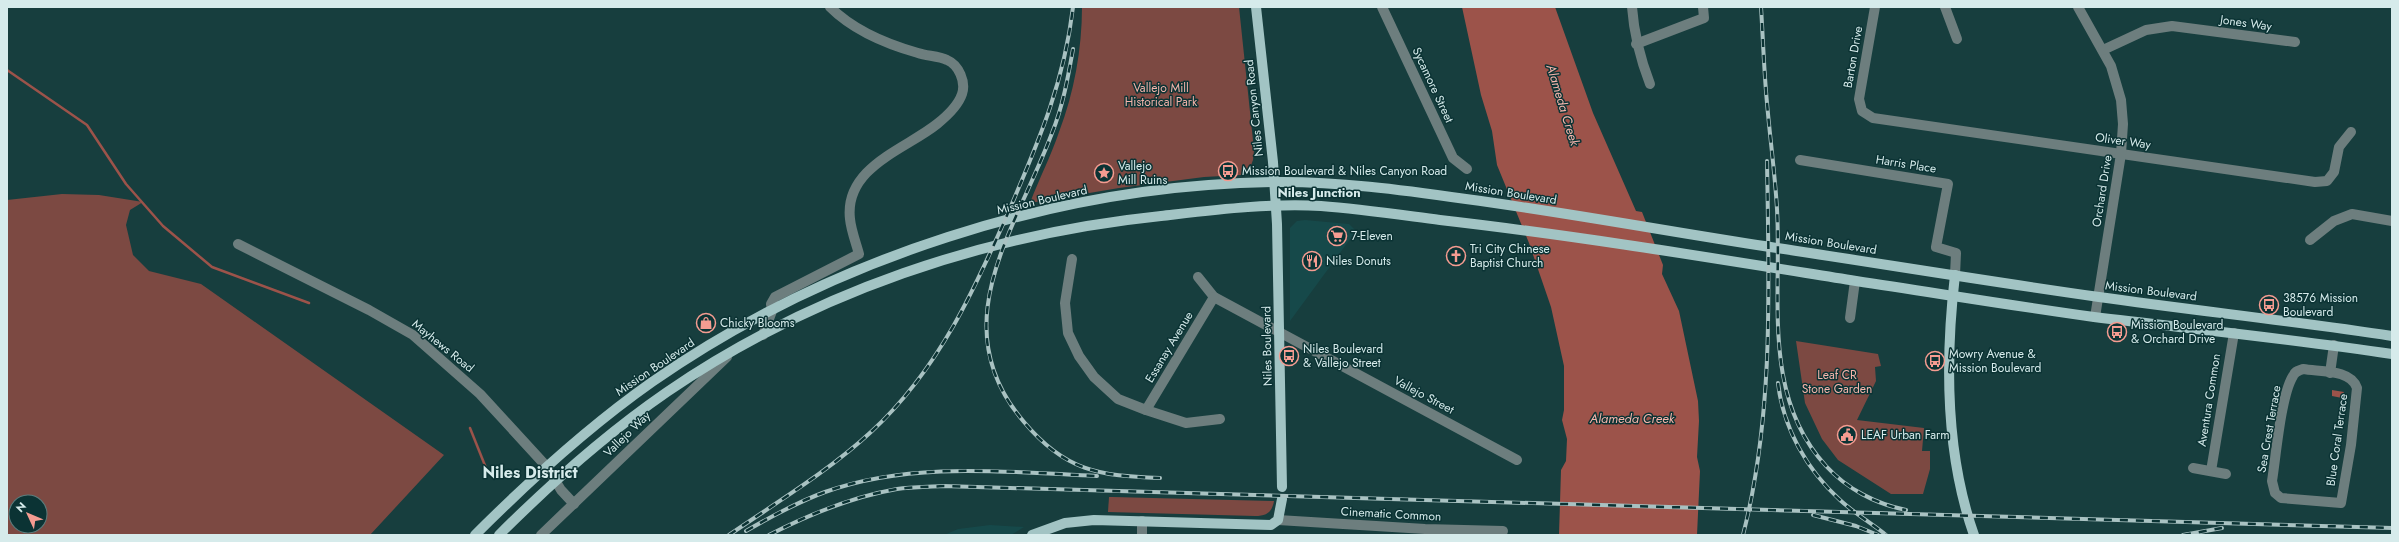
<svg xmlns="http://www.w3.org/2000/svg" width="2399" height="542" viewBox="0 0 2399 542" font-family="Jost,sans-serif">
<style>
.built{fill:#16494a}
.green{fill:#7c4942;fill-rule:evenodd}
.water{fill:#9c534a}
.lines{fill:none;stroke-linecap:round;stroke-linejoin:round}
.stream{stroke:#9c534a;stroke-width:2.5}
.minor{stroke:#6d7e7e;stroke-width:10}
.major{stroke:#a2c4c4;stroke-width:10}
.rail-casing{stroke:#a9c2c2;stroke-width:4}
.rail{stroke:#0b3334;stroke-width:2.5;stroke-dasharray:8;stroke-linecap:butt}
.labels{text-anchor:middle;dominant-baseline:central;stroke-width:3;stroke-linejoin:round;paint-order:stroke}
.street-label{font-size:12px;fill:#d6ebeb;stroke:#0b3334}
.park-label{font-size:12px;fill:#f5b4ab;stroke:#0b3334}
.poi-label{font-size:12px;fill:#d6ebeb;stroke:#0b3334;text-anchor:start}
.water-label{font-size:13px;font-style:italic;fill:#f6b5ac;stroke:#0b3334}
.neighbourhood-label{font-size:13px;font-weight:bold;fill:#d6ebeb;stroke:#0b3334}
.district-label{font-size:16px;font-weight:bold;fill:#d6ebeb;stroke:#0b3334}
</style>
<rect width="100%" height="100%" fill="#173e3e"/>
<g class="built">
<path d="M1305 220 1349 224 1356 231 1290 321V228L1297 221Z"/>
<path d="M990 525 1024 527 1011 535H944L958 529Z"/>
</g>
<g class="green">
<path d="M1082 7H1239L1254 150 1253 160 1250 168 1241 175 1204 177 1119 188 1030 203C1039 179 1051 156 1059 132 1074 93 1082 49 1082 7Z"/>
<path d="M62 194 99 195 143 202 130 210 126 225 133 255 149 271 201 284 444 455 370 535H7V200ZM16 502H40V526H16Z"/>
<path d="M1796 341 1878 354 1881 366 1875 367 1876 381 1857 420 1924 428 1922 451H1930V469L1923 494H1891L1838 460 1822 439 1805 403Z"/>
<path d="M1109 497H1113L1274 501C1272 512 1267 516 1255 516L1108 512Z"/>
</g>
<g class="water">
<path d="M1462 7H1555L1593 113 1636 211 1642 212 1663 265 1662 274 1679 311 1698 401 1699 421 1697 457 1700 471 1697 535H1559L1561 470 1566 461 1567 439 1562 420 1564 410V366L1551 307 1529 243 1497 165 1492 131 1481 95Z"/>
<path d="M2332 390 2344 392 2342 398 2332 396Z"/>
</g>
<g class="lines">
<g class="stream">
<path d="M7 70 87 125 126 184 163 226 212 267 309 303"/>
<path d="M470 428 486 468"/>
</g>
<g class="minor">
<path d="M1382 7 1453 158 1467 169"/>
<path d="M1632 7C1634 35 1640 58 1650 84"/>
<path d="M1875 7 1859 99 1862 111 1873 118 2315 182 2327 181 2334 172 2339 147 2351 132"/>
<path d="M1945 7 1957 39"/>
<path d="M2078 7 2111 66 2121 100 2123 124 2121 154 2095 317"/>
<path d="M1636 44 1704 18 1703 7"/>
<path d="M2103 50 2146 30 2172 26 2295 42"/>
<path d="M1800 160 1948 184 1936 247 1956 253 1955 275"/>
<path d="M2310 240 2334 221 2352 214 2392 221"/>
<path d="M238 244 369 310 413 335 480 394 547 467 561 490 574 504"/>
<path d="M1072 259 1065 303 1068 333 1079 356 1094 377 1118 399 1146 410 1186 423 1220 419"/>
<path d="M1198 277 1214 297 1517 460"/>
<path d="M1850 318 1855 281"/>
<path d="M763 335 772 311 771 304 775 297 859 254C856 243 851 230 850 219 844 167 906 149 937 124 947 116 958 106 962 94 966 82 959 65 947 60 939 56 927 56 918 53 886 44 854 31 830 7"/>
<path d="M2303 369C2320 372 2351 369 2357 388L2351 445 2341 503 2281 498 2275 493 2272 481C2276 456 2281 395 2293 376 2295 371 2298 371 2303 369Z"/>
<path d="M2330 373 2334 345"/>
<path d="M1146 410 1214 297"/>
<path d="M2193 468 2226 474"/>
<path d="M2211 471 2234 333"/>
<path d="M1278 520 1425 529 1503 531"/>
<path d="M1142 521V535"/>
<path d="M541 535 727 357"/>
</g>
<g class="major">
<path d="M1256 7 1273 162 1277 224 1282 487"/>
<path d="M1955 275C1945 361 1945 453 1974 535"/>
<path d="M475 535C530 480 588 427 652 382 828 259 1058 185 1273 182 1336 181 1403 190 1466 199 1563 212 1660 230 1757 245 1871 262 1985 281 2099 297 2197 311 2295 321 2392 336"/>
<path d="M499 535C551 483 606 434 667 392 813 292 986 234 1161 216 1214 210 1268 203 1321 206 1361 209 1401 215 1440 220 1580 236 1718 259 1856 281 1936 293 2015 306 2094 317 2193 329 2293 339 2392 354"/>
<path d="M1032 535 1065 523 1094 520 1271 525 1278 520 1282 499"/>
</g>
<defs>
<g id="rail">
<path d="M1761 7C1763 39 1764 71 1767 103 1770 138 1775 174 1777 209 1782 295 1761 396 1826 466 1847 489 1876 504 1906 510"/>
<path d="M1073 49C1068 77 1063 106 1052 133 1016 230 941 325 1024 422 1065 471 1099 476 1160 478"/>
<path d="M1778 383C1783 428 1807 470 1840 500 1854 513 1871 523 1886 535"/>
<path d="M1813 515 1856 526 1878 535"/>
<path d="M746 531C772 516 798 502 825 492 911 461 1008 472 1097 476"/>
<path d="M729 535C777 502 829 471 872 431 939 369 975 289 1011 206 1040 138 1064 82 1073 7"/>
<path d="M769 535C810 514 851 497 897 489 912 487 928 487 943 486L2392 528"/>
<path d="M1743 535C1774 414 1769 286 1767 161"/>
<path d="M2183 535 2222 528"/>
</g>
</defs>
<use href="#rail" class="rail-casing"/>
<use href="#rail" class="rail"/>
</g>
<defs>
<symbol id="bus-ring" viewBox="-11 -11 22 22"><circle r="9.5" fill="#0b3334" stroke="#f59c91" stroke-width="1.5"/><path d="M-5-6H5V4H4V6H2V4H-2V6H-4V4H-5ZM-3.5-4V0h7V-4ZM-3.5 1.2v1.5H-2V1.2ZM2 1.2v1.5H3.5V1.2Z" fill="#f59c91"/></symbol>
<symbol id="sight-ring" viewBox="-11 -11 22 22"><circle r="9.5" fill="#0b3334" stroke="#f59c91" stroke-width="1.5"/><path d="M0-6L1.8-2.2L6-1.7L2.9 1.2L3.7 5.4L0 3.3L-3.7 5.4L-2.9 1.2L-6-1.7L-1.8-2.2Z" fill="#f59c91"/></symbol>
<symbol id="supermarket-ring" viewBox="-11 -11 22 22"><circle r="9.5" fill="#0b3334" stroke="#f59c91" stroke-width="1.5"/><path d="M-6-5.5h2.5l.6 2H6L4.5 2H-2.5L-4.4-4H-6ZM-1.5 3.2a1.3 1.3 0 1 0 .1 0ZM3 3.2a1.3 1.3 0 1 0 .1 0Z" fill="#f59c91"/></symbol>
<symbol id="church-ring" viewBox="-11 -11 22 22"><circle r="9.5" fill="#0b3334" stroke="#f59c91" stroke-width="1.5"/><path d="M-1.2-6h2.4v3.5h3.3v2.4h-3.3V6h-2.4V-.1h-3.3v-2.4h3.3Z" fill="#f59c91"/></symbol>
<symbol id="restaurant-ring" viewBox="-11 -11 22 22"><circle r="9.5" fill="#0b3334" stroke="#f59c91" stroke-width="1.5"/><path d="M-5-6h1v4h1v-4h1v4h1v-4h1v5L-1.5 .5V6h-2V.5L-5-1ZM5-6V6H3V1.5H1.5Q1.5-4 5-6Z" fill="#f59c91"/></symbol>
<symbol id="shop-ring" viewBox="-11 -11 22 22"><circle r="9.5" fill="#0b3334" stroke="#f59c91" stroke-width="1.5"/><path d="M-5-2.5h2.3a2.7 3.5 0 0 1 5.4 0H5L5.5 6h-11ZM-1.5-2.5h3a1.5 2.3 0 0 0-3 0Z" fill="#f59c91"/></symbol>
<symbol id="civic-ring" viewBox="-11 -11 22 22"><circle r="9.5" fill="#0b3334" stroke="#f59c91" stroke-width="1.5"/><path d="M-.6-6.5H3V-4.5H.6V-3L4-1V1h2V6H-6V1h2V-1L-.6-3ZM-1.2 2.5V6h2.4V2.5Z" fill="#f59c91"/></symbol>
</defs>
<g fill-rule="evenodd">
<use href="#bus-ring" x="1217" y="160" width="22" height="22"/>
<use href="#sight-ring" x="1093" y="162" width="22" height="22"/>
<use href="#supermarket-ring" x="1326" y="225" width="22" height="22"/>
<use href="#church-ring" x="1445" y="245" width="22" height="22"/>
<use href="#restaurant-ring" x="1301" y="250" width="22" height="22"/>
<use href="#bus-ring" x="2258" y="294" width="22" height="22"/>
<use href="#shop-ring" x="695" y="312" width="22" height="22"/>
<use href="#bus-ring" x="2106" y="321" width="22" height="22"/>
<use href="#bus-ring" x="1278" y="345" width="22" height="22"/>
<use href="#bus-ring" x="1924" y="350" width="22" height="22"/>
<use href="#civic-ring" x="1836" y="424" width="22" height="22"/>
</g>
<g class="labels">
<g class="street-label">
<text transform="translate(2246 23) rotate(8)">Jones Way</text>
<text transform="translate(1853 57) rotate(-80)">Barton Drive</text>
<text transform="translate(1433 85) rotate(65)">Sycamore Street</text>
<text transform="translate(1254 108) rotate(-96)">Niles Canyon Road</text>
<text transform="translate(2123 141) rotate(8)">Oliver Way</text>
<text transform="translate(1906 164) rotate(9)">Harris Place</text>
<text transform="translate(2102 191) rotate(-81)">Orchard Drive</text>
<text transform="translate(1511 193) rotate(9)">Mission Boulevard</text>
<text transform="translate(1042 200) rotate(-13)">Mission Boulevard</text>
<text transform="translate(1831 243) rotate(9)">Mission Boulevard</text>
<text transform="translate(2151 291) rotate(7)">Mission Boulevard</text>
<text transform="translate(443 346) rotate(39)">Mayhews Road</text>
<text transform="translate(1267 346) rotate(-91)">Niles Boulevard</text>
<text transform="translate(1169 347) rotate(-59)">Essanay Avenue</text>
<text transform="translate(655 367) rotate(-34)">Mission Boulevard</text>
<text transform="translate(1424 395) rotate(28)">Vallejo Street</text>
<text transform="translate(2209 400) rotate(-81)">Aventura Common</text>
<text transform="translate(2269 429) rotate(-80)">Sea Crest Terrace</text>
<text transform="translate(627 434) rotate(-44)">Vallejo Way</text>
<text transform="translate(2337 440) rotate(-82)">Blue Coral Terrace</text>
<text transform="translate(1391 514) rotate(3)">Cinematic Common</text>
</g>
<g class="park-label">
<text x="1161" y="88">Vallejo Mill<tspan x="1161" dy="14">Historical Park</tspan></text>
<text x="1837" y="375">Leaf CR<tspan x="1837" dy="14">Stone Garden</tspan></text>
</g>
<g class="poi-label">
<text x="1118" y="166">Vallejo<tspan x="1118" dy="14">Mill Ruins</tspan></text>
<text x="1242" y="171">Mission Boulevard &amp; Niles Canyon Road</text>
<text x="1351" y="236">7-Eleven</text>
<text x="1470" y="249">Tri City Chinese<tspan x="1470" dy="14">Baptist Church</tspan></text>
<text x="1326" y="261">Niles Donuts</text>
<text x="2283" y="298">38576 Mission<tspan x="2283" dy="14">Boulevard</tspan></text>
<text x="720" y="323">Chicky Blooms</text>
<text x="2131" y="325">Mission Boulevard<tspan x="2131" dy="14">&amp; Orchard Drive</tspan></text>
<text x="1303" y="349">Niles Boulevard<tspan x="1303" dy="14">&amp; Vallejo Street</tspan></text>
<text x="1949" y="354">Mowry Avenue &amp;<tspan x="1949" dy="14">Mission Boulevard</tspan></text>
<text x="1861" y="435">LEAF Urban Farm</text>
</g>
<g class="water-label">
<text transform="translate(1563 105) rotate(73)">Alameda Creek</text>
<text x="1632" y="418">Alameda Creek</text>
</g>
<g class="neighbourhood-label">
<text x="1319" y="192">Niles Junction</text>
</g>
<g class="district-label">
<text x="530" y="472">Niles District</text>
</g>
</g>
<rect width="2399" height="542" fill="none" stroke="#d6ebeb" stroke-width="16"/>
<g transform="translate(28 514) rotate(314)"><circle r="19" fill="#0b3334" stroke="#5c7d7d"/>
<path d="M0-3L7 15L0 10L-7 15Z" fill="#f59c91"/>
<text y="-6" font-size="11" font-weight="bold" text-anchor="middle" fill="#d6ebeb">N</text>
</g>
</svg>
